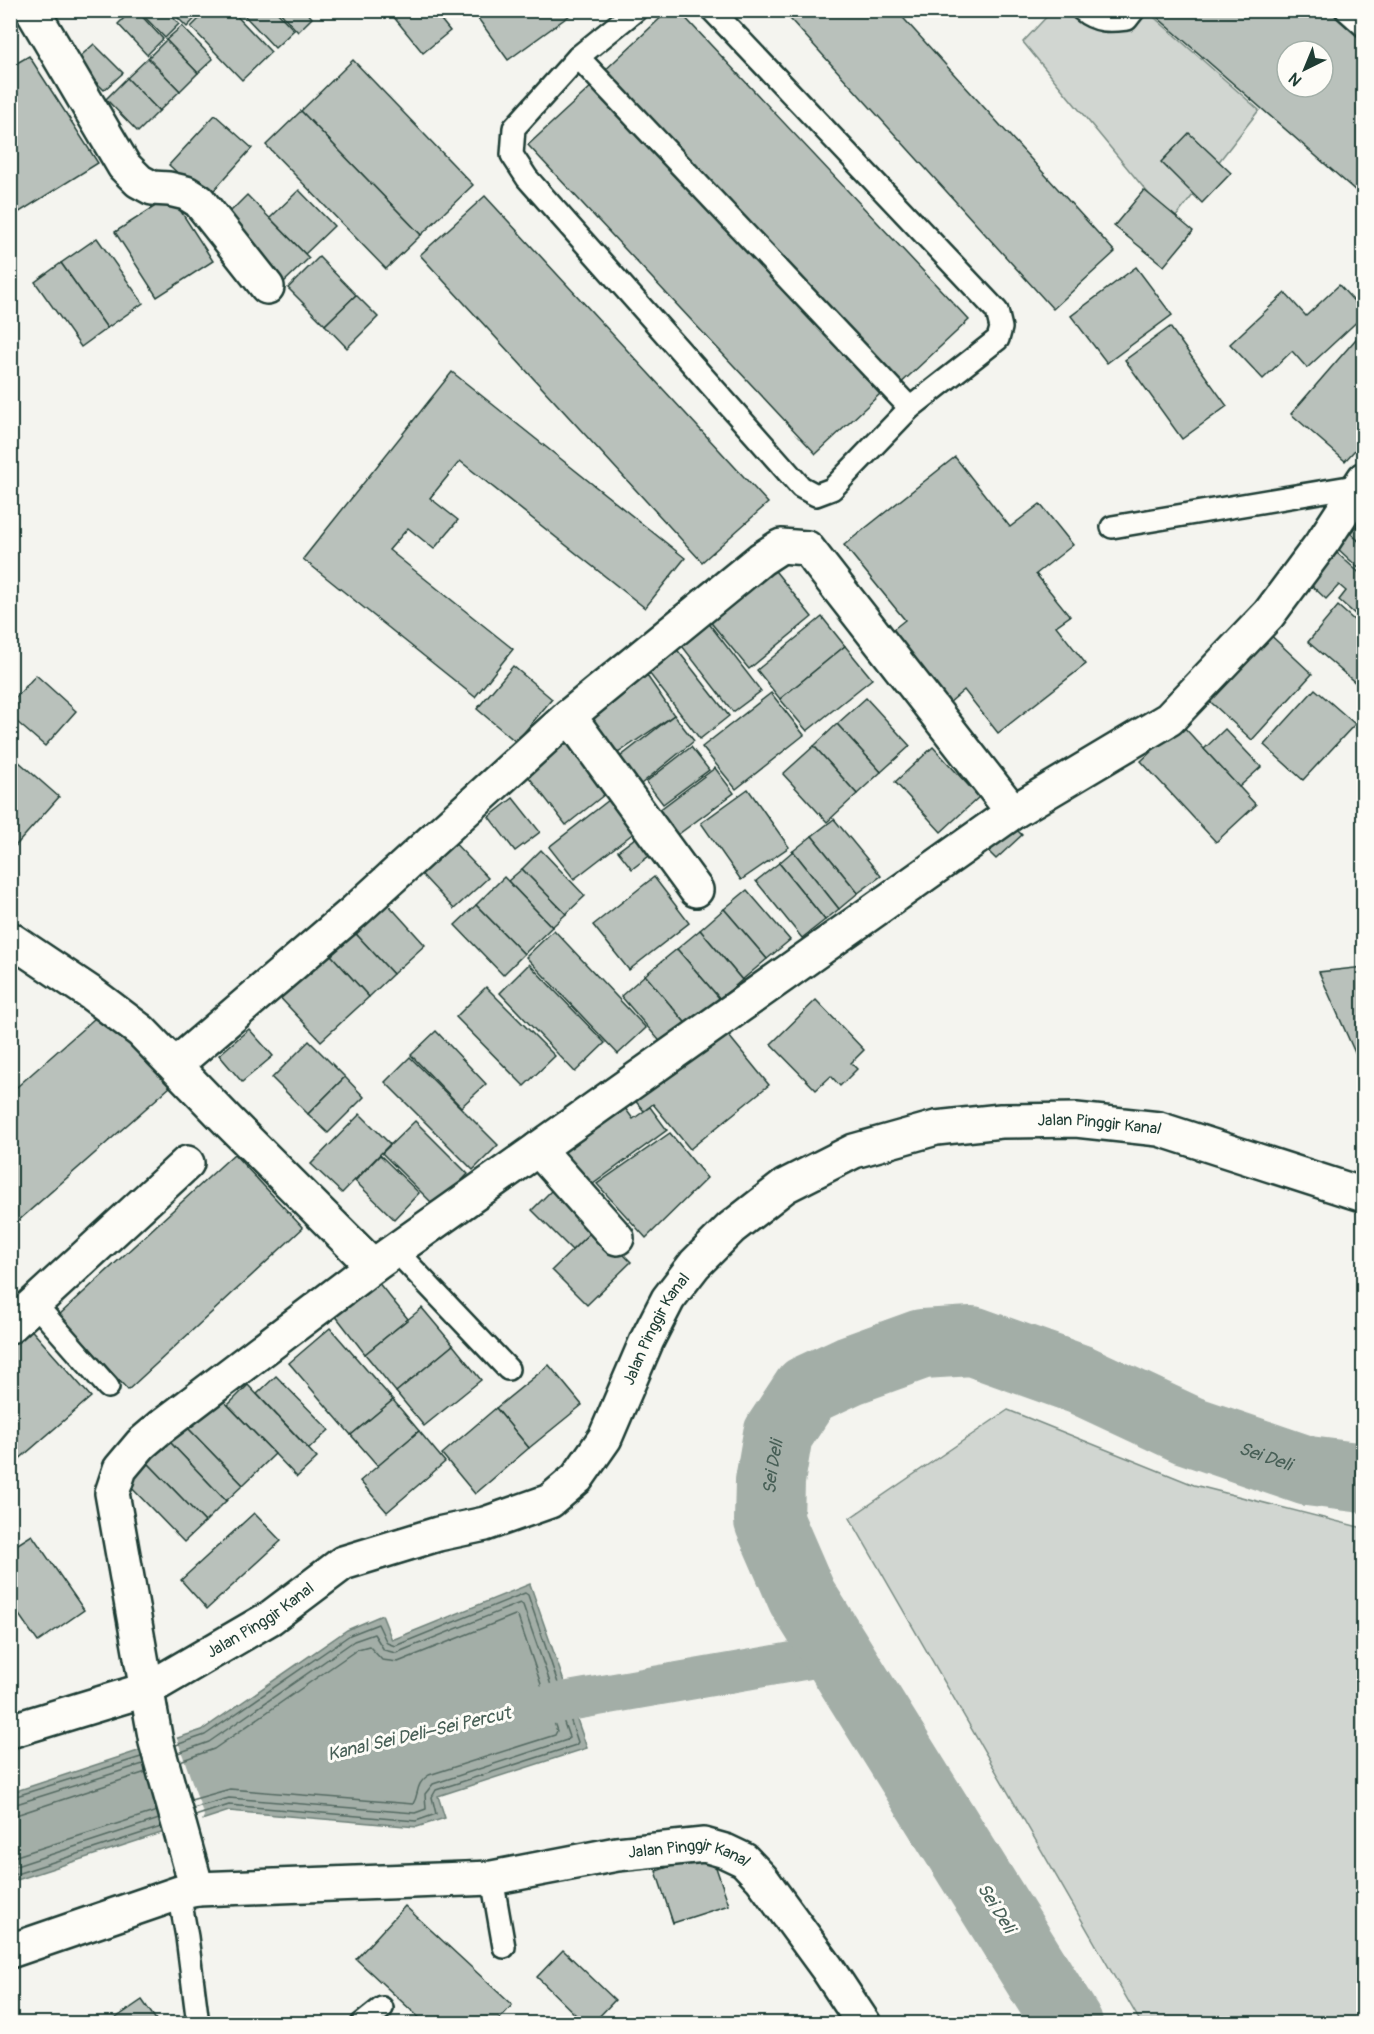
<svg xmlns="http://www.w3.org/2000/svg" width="1374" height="2034" viewBox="0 0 1374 2034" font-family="Pangolin,sans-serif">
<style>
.green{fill:#d1d6d1;stroke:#788a82;stroke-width:1.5}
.water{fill:#a3aea7;stroke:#6e8179;stroke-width:1.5}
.pier{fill:#f4f4ef}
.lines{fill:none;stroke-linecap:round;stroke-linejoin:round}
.shore{stroke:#546a62;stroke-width:1.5}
.canal{stroke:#a3aea7;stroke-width:40}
.river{stroke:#a3aea7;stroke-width:70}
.building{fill:#b9c1bb;stroke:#1f3d34;stroke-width:1.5;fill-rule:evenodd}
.service-casing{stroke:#1f3d34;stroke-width:26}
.minor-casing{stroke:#1f3d34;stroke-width:38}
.service{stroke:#fdfcf7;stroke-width:21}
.minor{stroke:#fdfcf7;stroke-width:33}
.labels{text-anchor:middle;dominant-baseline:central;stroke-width:6;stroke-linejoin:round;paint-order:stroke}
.street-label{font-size:16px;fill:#1f3d34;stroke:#fdfcf7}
.water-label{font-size:18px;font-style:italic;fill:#475f56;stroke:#fdfcf7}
</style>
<rect width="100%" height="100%" fill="#f4f4ef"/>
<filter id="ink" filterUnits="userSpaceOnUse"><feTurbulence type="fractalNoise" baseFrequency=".0167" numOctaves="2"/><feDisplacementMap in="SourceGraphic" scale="12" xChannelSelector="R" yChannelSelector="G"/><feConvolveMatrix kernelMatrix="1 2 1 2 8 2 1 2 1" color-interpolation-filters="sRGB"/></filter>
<g filter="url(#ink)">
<g class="green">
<path d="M1052 11H1147L1259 110 1172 222 1023 42Z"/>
<path d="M1008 1410 1194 1485 1363 1528V2023H1141L850 1518Z"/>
</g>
<path class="water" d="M530 1584 587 1748 438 1796 445 1818 417 1827 229 1811 11 1882 10 1793 202 1730 347 1630 382 1615 392 1640Z"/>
<path class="pier" d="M176 1736 204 1816 201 1823 170 1833 167 1830 138 1748Z"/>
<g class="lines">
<g class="shore">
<path d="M176 1745 205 1735 350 1635 378 1624 387 1643 395 1646 525 1593 528 1595 578 1742 576 1745 436 1790 432 1797 436 1814 416 1821 229 1805 195 1816"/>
<path d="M178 1753 209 1742 354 1641 374 1634 384 1650 396 1653 520 1603 523 1605 569 1737 567 1740 433 1784 425 1794 426 1809 415 1813 229 1798 193 1808"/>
<path d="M180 1761 214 1749 358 1649 369 1646 382 1660 398 1662 515 1615 518 1617 557 1731 555 1735 429 1775C414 1785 420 1793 413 1804L230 1789 191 1800"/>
<path d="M10 1798 141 1757"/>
<path d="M10 1806 143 1764"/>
<path d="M10 1815 19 1814 146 1772"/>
<path d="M10 1858 157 1811"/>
<path d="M10 1868 159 1819"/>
<path d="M10 1876 161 1827"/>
</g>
<path class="canal" d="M517 1710 838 1654"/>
<path class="river" id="s1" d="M1068 2024 802 1597 769 1521 770 1481 778 1434 807 1390 850 1370 922 1344 972 1341 1081 1380 1188 1430 1308 1471 1364 1478"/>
</g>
<g class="building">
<path d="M132 10H136L163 39 147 55 118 24Z"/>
<path d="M138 10H166L179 24 165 38Z"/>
<path d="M170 10H203L187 27Z"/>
<path d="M208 10H231L271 52 242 80 191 27Z"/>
<path d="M249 10H275L294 30 275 48 244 15Z"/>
<path d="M278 10H305L312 18 298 32Z"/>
<path d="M388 10H433L450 31 423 53Z"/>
<path d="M472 10H577L508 60Z"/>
<path d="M669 10H678L969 320 896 388 600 75Z"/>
<path d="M782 10H896L1115 252 1053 309Z"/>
<path d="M1149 10H1336L1364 34V198ZM1287 51H1323V87H1287Z"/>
<path d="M182 26 213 59 198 73 166 40Z"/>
<path d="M166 40 198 73 180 91 148 58Z"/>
<path d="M94 44 123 73 104 90 75 61Z"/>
<path d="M29 56 98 163 10 218V67Z"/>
<path d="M148 58 180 91 159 111 127 78Z"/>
<path d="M353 60 473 185 421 235 301 111Z"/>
<path d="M127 78 159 111 138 132 106 99Z"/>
<path d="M593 85 880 394 816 454 528 145Z"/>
<path d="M301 111 421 235 386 269 266 145Z"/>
<path d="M215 115 252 148 206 199 169 165Z"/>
<path d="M1189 133 1231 173 1202 203 1161 162Z"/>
<path d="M299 190 334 226 305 254 270 218Z"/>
<path d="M1144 190 1193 231 1164 266 1114 226Z"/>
<path d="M247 195 309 258 283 283 222 220Z"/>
<path d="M171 196 213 261 157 297 115 232Z"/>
<path d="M485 196 768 503 702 562 420 255Z"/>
<path d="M97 238 143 303 107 328 61 263Z"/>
<path d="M319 257 356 295 325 325 288 288Z"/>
<path d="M61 263 107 328 81 347 35 282Z"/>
<path d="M1136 267 1172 315 1107 363 1071 316Z"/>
<path d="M1339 285 1364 312V315L1307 368 1292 351 1263 379 1230 344 1285 293 1306 316Z"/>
<path d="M356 295 378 317 347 348 325 325Z"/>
<path d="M1170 327 1227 406 1182 439 1125 360Z"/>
<path d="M1362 332 1364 440 1345 461 1291 414Z"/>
<path d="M452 372 685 558 645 608 460 461 430 498 458 520 434 549 408 528 389 550 513 649 475 697 303 559Z"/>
<path d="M955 457 1010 527 1040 504 1073 545 1036 574 1070 616 1056 626 1086 664 998 733 964 690 949 703 881 639 905 620 844 545Z"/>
<path d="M1364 519V546L1350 533Z"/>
<path d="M1350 533 1364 546V573L1337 548Z"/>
<path d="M1337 553 1364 577V622L1339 600 1346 591 1339 585 1326 599 1309 583Z"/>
<path d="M772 567 812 617 749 669 708 619Z"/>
<path d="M1338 606 1364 629V690L1308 642Z"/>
<path d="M822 617 845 646 780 699 757 670Z"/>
<path d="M707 621 761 691 733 712 679 642Z"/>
<path d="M1263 628 1312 674 1252 740 1202 694Z"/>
<path d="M668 638 729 716 700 739 639 660Z"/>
<path d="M845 646 872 679 807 731 780 699Z"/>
<path d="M513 666 552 699 516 742 477 709Z"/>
<path d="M641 667 674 715 615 755 583 706Z"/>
<path d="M36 675 76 711 45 746 10 716V704Z"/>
<path d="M1315 689 1355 724 1303 780 1264 745Z"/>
<path d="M771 693 804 735 736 789 702 747Z"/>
<path d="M866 698 910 746 881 772 837 724Z"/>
<path d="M674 715 694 741 641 784 620 757Z"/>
<path d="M837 724 881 772 857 794 814 746Z"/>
<path d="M1181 724 1256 805 1216 842 1141 761Z"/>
<path d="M1225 729 1261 767 1239 787 1204 749Z"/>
<path d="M560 730 609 791 566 825 518 763Z"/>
<path d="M814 746 857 794 827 822 783 774Z"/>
<path d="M691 747 709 770 663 804 646 782Z"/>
<path d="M933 747 979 797 941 832 895 782Z"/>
<path d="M10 754 59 797 10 852Z"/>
<path d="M715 768 734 793 672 839 654 814Z"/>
<path d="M748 789 789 847 741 880 701 823Z"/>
<path d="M513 798 540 832 515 851 489 817Z"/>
<path d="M609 800 635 832 574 879 549 847Z"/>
<path d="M834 819 881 876 858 893 812 836Z"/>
<path d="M1010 823 1022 835 996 859 984 847Z"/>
<path d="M643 832 657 850 632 869 618 851Z"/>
<path d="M446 834 488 878 454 909 413 865Z"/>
<path d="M812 836 858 893 839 909 793 851Z"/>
<path d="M541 850 585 896 566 914 522 869Z"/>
<path d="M793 851 839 909 825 920 779 863Z"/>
<path d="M779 863 825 920 802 938 756 881Z"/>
<path d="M522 869 566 914 552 927 508 881Z"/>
<path d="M504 877 552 927 524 954 476 905Z"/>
<path d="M654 877 689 923 629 970 593 925Z"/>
<path d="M747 890 790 940 767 959 724 909Z"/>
<path d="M377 892 425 945 393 974 345 922Z"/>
<path d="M476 905 524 954 503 975 455 925Z"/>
<path d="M724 909 767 959 742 980 700 930Z"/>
<path d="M345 922 393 974 369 997 321 944Z"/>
<path d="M554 930 646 1028 618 1054 526 957Z"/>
<path d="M700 930 742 980 720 999 677 949Z"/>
<path d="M321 944 369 997 321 1041 272 989Z"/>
<path d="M677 949 720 999 688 1026 645 975Z"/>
<path d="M529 964 605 1043 575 1072 500 993Z"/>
<path d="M1364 967V1073L1319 972Z"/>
<path d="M645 975 688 1026 664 1046 621 996Z"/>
<path d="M486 987 555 1056 524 1086 456 1017Z"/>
<path d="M816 1000 864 1050 851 1063 857 1069 840 1086 831 1076 816 1090 771 1044Z"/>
<path d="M103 1011 170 1087 10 1228V1093Z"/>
<path d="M720 1025 769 1085 690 1149 653 1104 644 1111 632 1097Z"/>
<path d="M249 1029 273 1056 242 1082 219 1055Z"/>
<path d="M436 1031 486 1084 461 1107 411 1055Z"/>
<path d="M309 1041 345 1077 308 1114 272 1078Z"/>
<path d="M410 1057 498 1145 473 1170 385 1082Z"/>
<path d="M345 1077 364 1097 328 1133 308 1114Z"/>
<path d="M622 1104 633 1119 650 1107 667 1130 582 1192 553 1154Z"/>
<path d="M360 1114 390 1144 342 1193 311 1164Z"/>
<path d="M415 1121 468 1174 436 1207 382 1153Z"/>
<path d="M670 1133 707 1178 646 1238 597 1184Z"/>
<path d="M234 1154 303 1228 128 1390 59 1315Z"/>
<path d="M380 1155 419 1193 394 1219 355 1181Z"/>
<path d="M556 1186 596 1227 572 1250 532 1210Z"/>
<path d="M596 1227 631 1262 587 1305 552 1270Z"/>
<path d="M377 1281 408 1319 365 1354 335 1315Z"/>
<path d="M422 1308 453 1345 396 1392 365 1354Z"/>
<path d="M27 1325 91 1397 10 1467V1340Z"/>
<path d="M330 1328 393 1400 351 1435 289 1363Z"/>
<path d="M453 1345 481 1380 424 1426 396 1392Z"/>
<path d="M549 1365 582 1405 529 1448 496 1408Z"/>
<path d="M276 1376 329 1430 309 1449 257 1394Z"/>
<path d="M248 1385 317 1458 297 1477 228 1405Z"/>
<path d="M216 1393 275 1454 243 1485 184 1424Z"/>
<path d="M393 1400 419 1431 378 1466 351 1435Z"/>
<path d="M496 1408 529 1448 475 1494 442 1454Z"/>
<path d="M184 1424 243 1485 226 1501 168 1440Z"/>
<path d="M419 1431 445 1462 387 1512 360 1481Z"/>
<path d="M168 1440 226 1501 205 1522 146 1461Z"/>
<path d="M146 1461 205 1522 184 1542 125 1481Z"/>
<path d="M254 1513 281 1541 207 1609 181 1580Z"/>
<path d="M32 1535 84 1610 38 1642 10 1602V1549Z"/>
<path d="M711 1853 729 1905 673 1923 656 1871Z"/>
<path d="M405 1906 512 2005 495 2024H426L356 1959Z"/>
<path d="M563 1950 615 2000 592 2024H585L537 1977Z"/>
<path d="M142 2000 159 2024H107Z"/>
</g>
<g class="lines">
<defs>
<g id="service">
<path d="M636 10 578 57 514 128 512 155 527 178 801 487 816 495 832 489 910 408 998 339 1001 328 997 311 712 10"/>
<path d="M1082 10C1096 22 1110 21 1127 19L1134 10"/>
<path d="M1346 10 1364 26"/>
<path d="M578 57 910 408"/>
<path d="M1112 527 1361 485"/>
<path d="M396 1251 508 1369"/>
<path d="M35 1304 108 1387"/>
<path d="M492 1878 504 1947"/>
<path d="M179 1893 187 1937 198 2024"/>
<path d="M362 2024 382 2008"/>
</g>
<g id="minor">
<path d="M32 10 124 166 139 181 152 188 169 189 186 193 199 201 267 287"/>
<path d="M569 716 696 890"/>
<path d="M10 939 92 994 141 1031 229 1122 373 1266"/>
<path d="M175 1065 355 911 569 716 761 559 781 546 807 548 1013 812"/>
<path d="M538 1149 617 1238"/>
<path d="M10 1326 187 1163"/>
<path id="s2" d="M10 1731 148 1689 270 1618 343 1563 438 1534 485 1524 550 1501 577 1478 605 1438 647 1340 668 1299 695 1264 731 1228 785 1186 854 1151 936 1128 1001 1121 1076 1120 1159 1129 1364 1195"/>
<path d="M197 1889 156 1742 112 1493 120 1469 141 1444 161 1427 373 1266 1013 812 1169 719 1269 614 1324 540 1364 479"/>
<path id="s3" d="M10 1951 179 1893 197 1889 492 1878 617 1854 704 1845 725 1851 744 1860 762 1879 827 1968 864 2024"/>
</g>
</defs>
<use href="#service" class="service-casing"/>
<use href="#minor" class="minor-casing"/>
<use href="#service" class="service"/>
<use href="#minor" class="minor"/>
</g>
</g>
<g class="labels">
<g class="street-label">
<text stroke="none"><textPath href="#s2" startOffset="1320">Jalan Pinggir Kanal</textPath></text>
<text stroke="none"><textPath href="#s2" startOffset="798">Jalan Pinggir Kanal</textPath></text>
<text stroke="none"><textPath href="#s2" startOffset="276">Jalan Pinggir Kanal</textPath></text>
<text stroke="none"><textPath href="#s3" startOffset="693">Jalan Pinggir Kanal</textPath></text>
</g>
<g class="water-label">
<text stroke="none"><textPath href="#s1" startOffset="1216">Sei Deli</textPath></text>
<text stroke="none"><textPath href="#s1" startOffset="640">Sei Deli</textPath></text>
<text transform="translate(419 1734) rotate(-13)">Kanal Sei Deli–Sei Percut</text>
<text transform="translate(996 1908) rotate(58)">Sei Deli</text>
</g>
</g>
<rect width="1374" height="2034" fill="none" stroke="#fdfcf7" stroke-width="36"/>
<rect x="18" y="18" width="1338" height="1998" fill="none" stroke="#1f3d34" stroke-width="2" filter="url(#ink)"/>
<g transform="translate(1305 69) rotate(223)"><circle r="28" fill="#fdfcf7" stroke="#a4b0a9" stroke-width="1.5"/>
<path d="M0-4.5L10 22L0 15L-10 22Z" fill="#1f3d34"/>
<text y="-9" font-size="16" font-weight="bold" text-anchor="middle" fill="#1f3d34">N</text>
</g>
</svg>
